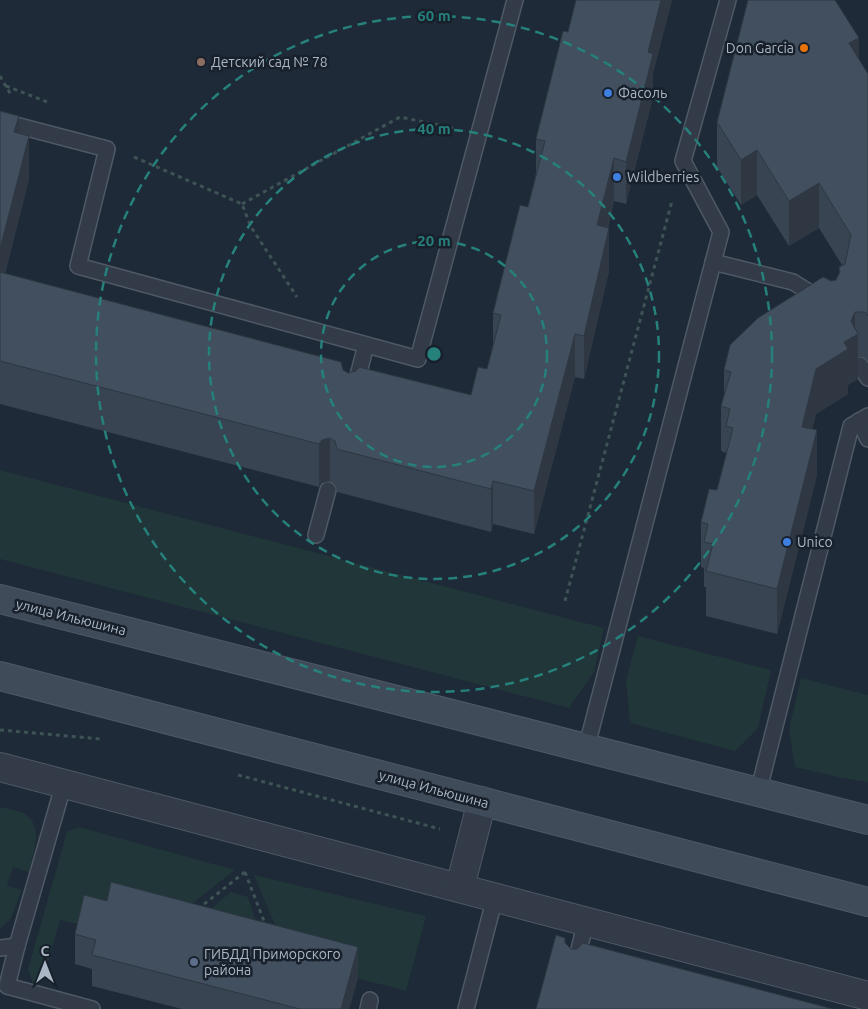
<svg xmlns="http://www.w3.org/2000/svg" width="868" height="1009" viewBox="0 0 868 1009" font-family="Ubuntu,sans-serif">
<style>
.green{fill:#203638}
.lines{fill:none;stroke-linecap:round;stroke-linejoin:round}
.lane-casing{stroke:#4f5965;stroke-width:18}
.street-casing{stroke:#4f5965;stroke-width:30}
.secondary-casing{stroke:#4f5965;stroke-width:30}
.path{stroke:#3e5355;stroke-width:3;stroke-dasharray:4 4;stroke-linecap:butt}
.lane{stroke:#323b47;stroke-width:15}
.street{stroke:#323b47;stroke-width:28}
.secondary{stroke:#404b5a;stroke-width:28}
.wall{fill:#384452}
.shaded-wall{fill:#2e3742}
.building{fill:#414f5f;stroke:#2e3742}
.ring{fill:none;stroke:#26807b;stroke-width:2.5;stroke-dasharray:9 6}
.food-dot{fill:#e8710a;stroke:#18202b;stroke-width:2}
.education-dot{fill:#8d6e63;stroke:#18202b;stroke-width:2}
.shop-dot{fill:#3f7fe0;stroke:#18202b;stroke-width:2}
.service-dot{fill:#5c6f8a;stroke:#18202b;stroke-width:2}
.labels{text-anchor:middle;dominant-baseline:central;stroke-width:5;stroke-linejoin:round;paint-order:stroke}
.poi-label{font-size:14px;fill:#abb6c4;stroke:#18202b;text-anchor:start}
.street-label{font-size:14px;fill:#abb6c4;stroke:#18202b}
.centre{fill:#26807b;stroke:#18202b;stroke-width:2.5}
.ring-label{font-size:15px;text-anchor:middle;font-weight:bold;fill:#26807b;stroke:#18202b;stroke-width:5;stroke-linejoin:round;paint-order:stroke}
</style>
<rect width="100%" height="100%" fill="#1e2a37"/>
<g class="green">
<path d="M0 470 604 628 594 672 569 708 0 559Z"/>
<path d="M638 636 771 670 758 728 735 751 630 723 626 680Z"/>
<path d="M801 678 868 695V782L842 778 795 767 789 730Z"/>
<path d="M0 807C7 809 16 810 23 813 45 824 33 854 29 872L13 867 7 886 22 890 11 918 0 929Z"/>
<path d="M79 827 235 870 180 913 84 925 60 920 44 974 33 983 28 969 67 832Z"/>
<path d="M254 875 426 916 406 991 311 966 279 934Z"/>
<path d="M231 892 248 897 261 937 197 920Z"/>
</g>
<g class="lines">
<defs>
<g id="lane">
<path d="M0 121 107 149 78 266 418 359 515 0"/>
<path d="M713 262 793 282 820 299"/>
<path d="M860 365 868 378"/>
<path d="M355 387 366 345"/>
<path d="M859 421 868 439"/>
<path d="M316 535 328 490"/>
<path d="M586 749 721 232 683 161 728 0"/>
<path d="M758 793 851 426 868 416"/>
<path d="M17 946 7 986 92 1009"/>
<path d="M0 948 17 946 64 783"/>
<path d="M575 966 586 921"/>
<path d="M368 1009 370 1000"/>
<path d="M466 1009 495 897"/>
</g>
<g id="street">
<path d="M0 767 868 996"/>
<path d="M460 887 482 801"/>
</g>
<g id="secondary">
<path d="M0 599 868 820"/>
<path d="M0 676 868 902"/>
</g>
</defs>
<use href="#lane" class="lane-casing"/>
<use href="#street" class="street-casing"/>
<use href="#secondary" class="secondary-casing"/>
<g class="path">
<path d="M0 76 11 95"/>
<path d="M6 86 50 103"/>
<path d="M134 157 242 204 251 227 297 297"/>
<path d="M242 204 400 117 453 128"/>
<path d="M565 601 672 201"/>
<path d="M0 730 101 739"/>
<path d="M238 775 440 829"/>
<path d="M245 872 274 947 180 923Z"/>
</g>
<use href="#lane" class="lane"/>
<use href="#street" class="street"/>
<use href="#secondary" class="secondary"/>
</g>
<g class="wall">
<path d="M576 0H672L653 73V97L626 204 614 201 608 228 609 271 584 379 575 377 534 534 493 524 491 532 337 492 335 484 330 481 322 483 319 487 0 404V111L19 133 29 179 5 274 343 370 348 373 471 395 487 369 493 348V313L528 207 536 173V139L568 32Z"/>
<path d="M859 59 868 74V361L865 357H858V379L848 385V394L816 414 812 429 817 475 777 634 706 616V587H704V568L701 567V522L717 490 726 455V453L721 451V406L724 398V370L831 281 836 280 839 275V267L842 265 819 228 789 246 757 195 741 205 717 167V122Z"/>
<path d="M75 934 358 978 349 1009H182L92 986V969L75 964Z"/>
</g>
<g class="shaded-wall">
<path d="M661 0H672L653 73V97L626 204V162L648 52Z"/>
<path d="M859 38V83L849 43Z"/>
<path d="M19 116V159L14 132Z"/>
<path d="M29 136V179L0 292V249Z"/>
<path d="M757 150V195L741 205V160Z"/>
<path d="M614 158V201L597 268V225Z"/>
<path d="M819 183V228L789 246V201Z"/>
<path d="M609 228V271L584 379V336Z"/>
<path d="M855 312V336L858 334V379L848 385V394L816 414 802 472V427L816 369 844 342 851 321Z"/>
<path d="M575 334V377L534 534V491Z"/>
<path d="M817 430V475L777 634V589Z"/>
<path d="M330 438V481L322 483 319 487V444L322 440Z"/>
<path d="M493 481V524L491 532V489Z"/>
<path d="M358 947V978L349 1009H341Z"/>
</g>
<g class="building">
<path d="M576 0H661L648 52 653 54 626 162 614 158 597 225 609 228 584 336 575 334 534 491 493 481 491 489 337 449 335 441 330 438 322 440 319 444 0 361V272L341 362 343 370 348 373 356 371 359 367 471 395 478 367 487 369 501 315 493 313 520 205 528 207 545 141 536 139 563 31 568 32Z"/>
<path d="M748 0H835L859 38 849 43 868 74V316L865 312H855L851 321 858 334 844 342 848 349 816 369 802 427 817 430 777 589 706 571 713 544 704 542 708 524 701 522 709 489 717 490 733 428 726 426 730 409 721 406 731 372 724 370 730 345 758 318 823 277 831 281 836 280 840 272 839 267 845 264 851 235 819 183 789 201 757 150 741 160 717 122Z"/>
<path d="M0 111 19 116 14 132 29 136 0 249Z"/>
<path d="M111 882 358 947 341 1009H300L92 955 96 940 75 934 84 895 107 901Z"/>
<path d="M556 935 565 938V943L571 949H577L583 943 833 1009H536Z"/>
</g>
<g class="ring">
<circle cx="434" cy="354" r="113"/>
<circle cx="434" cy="354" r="225"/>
<circle cx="434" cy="354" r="338"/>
</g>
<circle class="food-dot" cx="804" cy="48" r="5"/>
<circle class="education-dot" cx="201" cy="62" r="5"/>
<g class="shop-dot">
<circle cx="608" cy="93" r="5"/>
<circle cx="617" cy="177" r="5"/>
<circle cx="787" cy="542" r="5"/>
</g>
<circle class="service-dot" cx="194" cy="962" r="5"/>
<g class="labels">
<g class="poi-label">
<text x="794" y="48" text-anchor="end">Don Garcia</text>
<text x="211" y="62">Детский сад № 78</text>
<text x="618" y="93">Фасоль</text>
<text x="627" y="177">Wildberries</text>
<text x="797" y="542">Unico</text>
<text x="204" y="954">ГИБДД Приморского<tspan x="204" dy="16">района</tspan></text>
</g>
<g class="street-label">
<text transform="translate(71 617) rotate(14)">улица Ильюшина</text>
<text transform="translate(434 789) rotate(15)">улица Ильюшина</text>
</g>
</g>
<circle cx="434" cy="354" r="8" class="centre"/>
<g class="ring-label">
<text x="434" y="21">60 m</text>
<text x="434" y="134">40 m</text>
<text x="434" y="246">20 m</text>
</g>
<g transform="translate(45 964)" stroke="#18202b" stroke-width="4" paint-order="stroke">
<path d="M0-4L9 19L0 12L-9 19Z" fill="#abb6c4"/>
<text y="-8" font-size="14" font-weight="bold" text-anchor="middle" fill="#abb6c4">С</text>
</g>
</svg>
